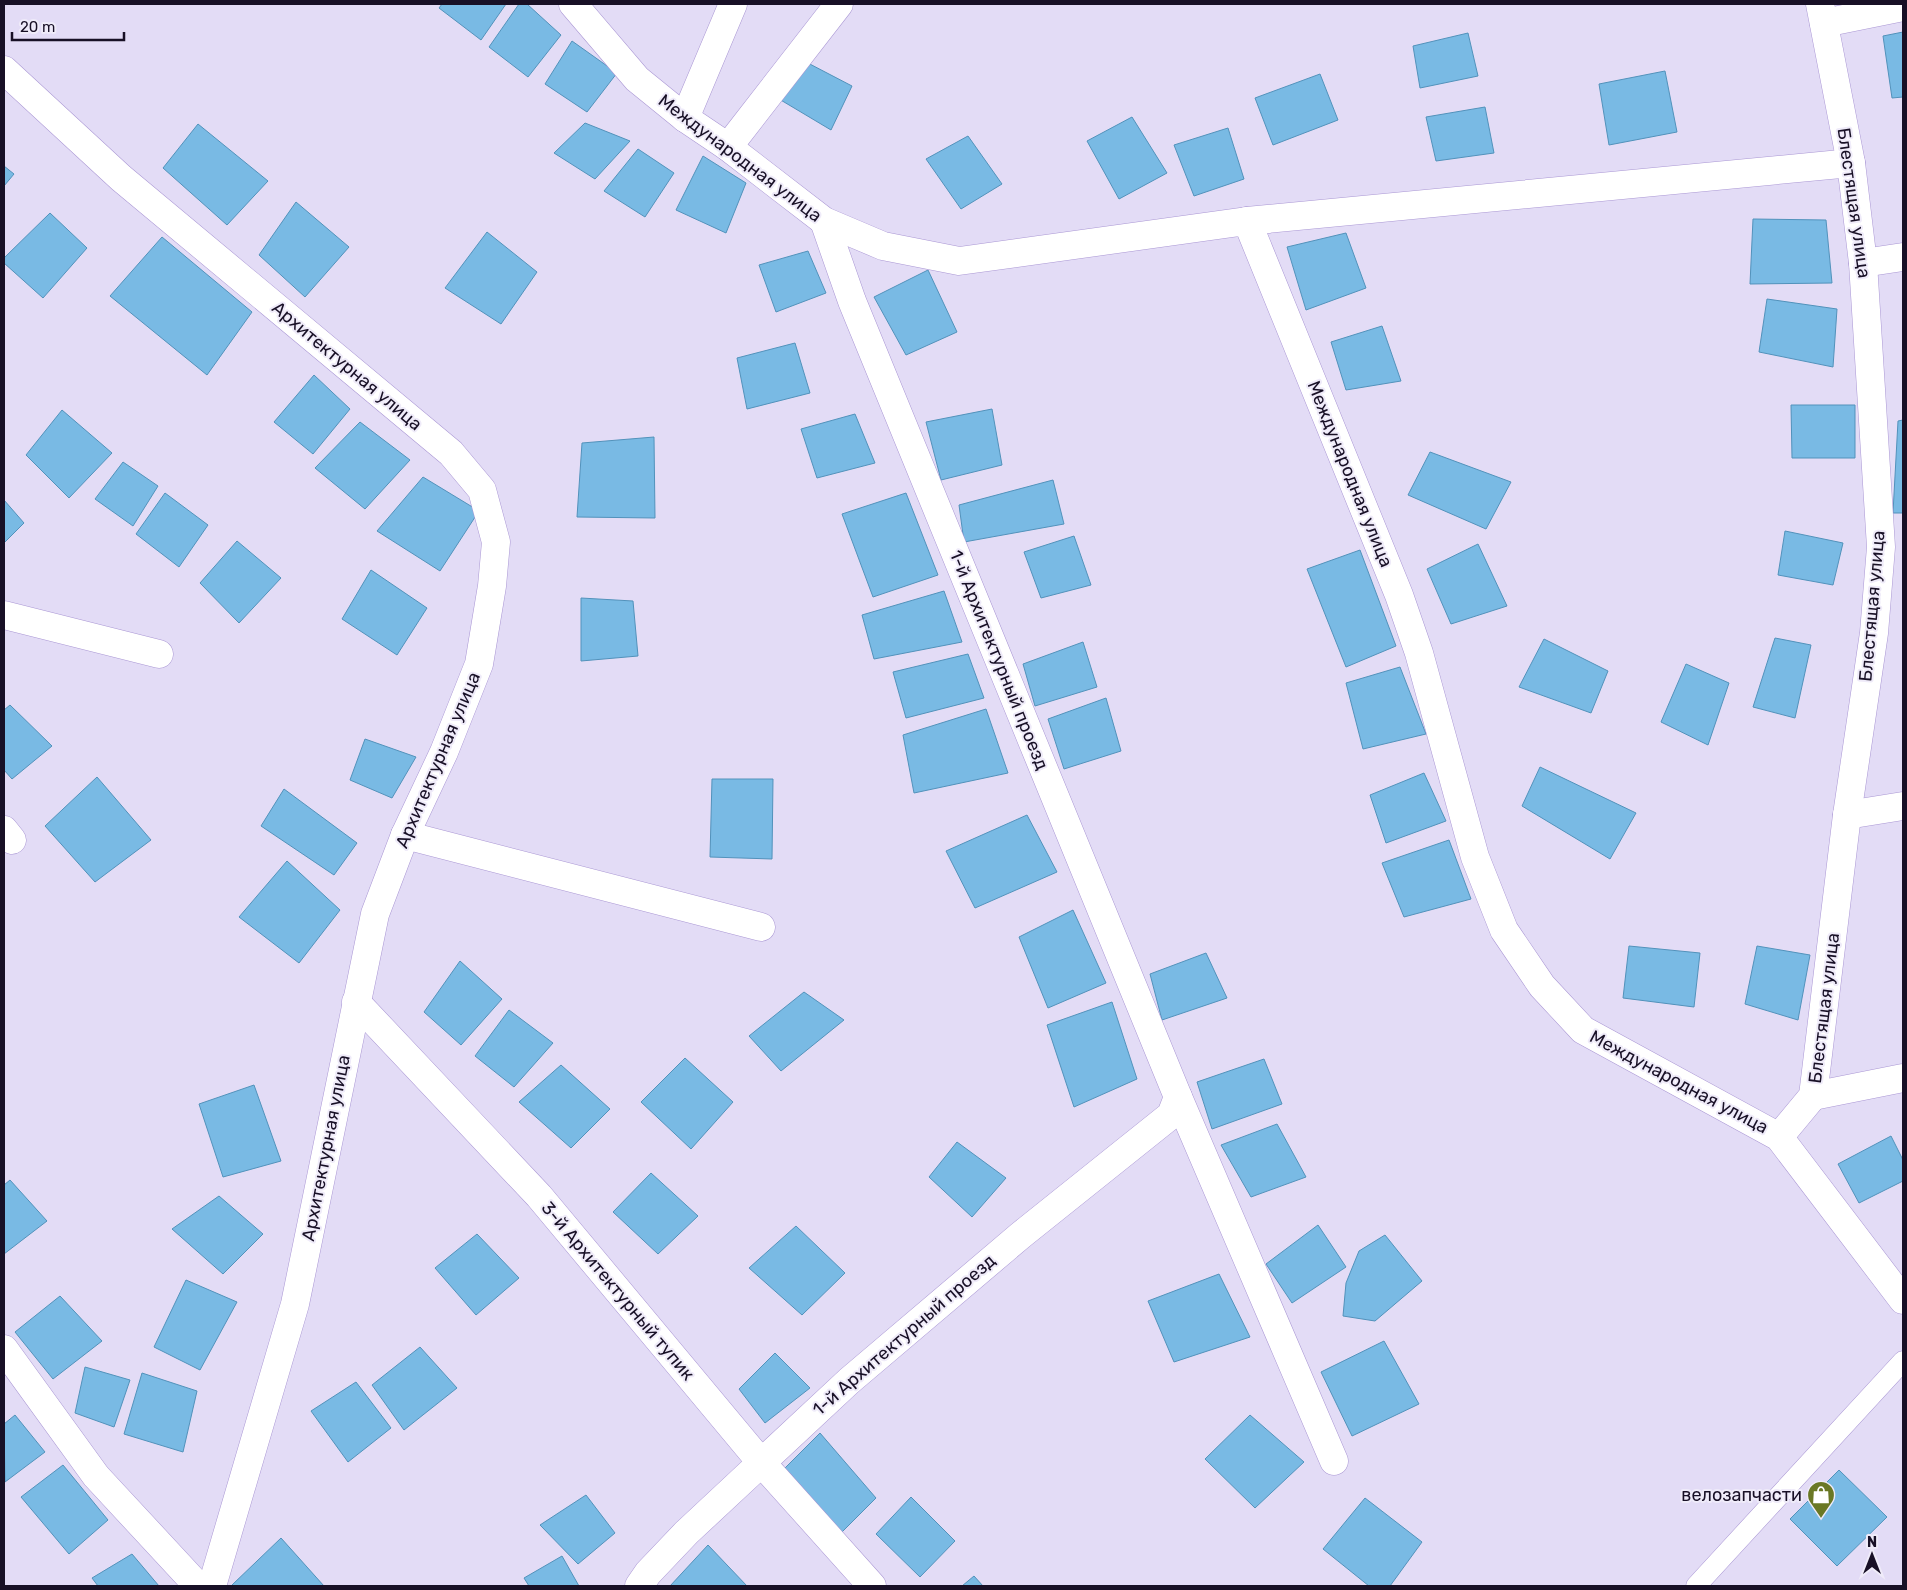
<svg xmlns="http://www.w3.org/2000/svg" width="1907" height="1590" viewBox="0 0 1907 1590" font-family="Rubik,sans-serif">
<style>
.building{fill:#79bae4;stroke:#5292bb}
.lines{fill:none;stroke-linecap:round;stroke-linejoin:round}
.service-casing{stroke:#aa97d4;stroke-width:21}
.minor-casing{stroke:#aa97d4;stroke-width:29}
.service{stroke:#fff;stroke-width:20}
.minor{stroke:#fff;stroke-width:28}
.labels{text-anchor:middle;dominant-baseline:central;stroke-width:4;stroke-linejoin:round;paint-order:stroke}
.street-label{font-size:18px;fill:#181026;stroke:#efebf9}
.poi-label{font-size:18px;fill:#181026;stroke:#efebf9;text-anchor:end}
</style>
<rect width="100%" height="100%" fill="#e3dcf6"/>
<g class="building">
<path d="M442 4H506L481 40 439 8Z"/>
<path d="M519 4H527L561 35 528 77 489 47Z"/>
<path d="M1903 32V97L1892 98 1883 36Z"/>
<path d="M1468 33 1478 76 1420 88 1413 46Z"/>
<path d="M572 41 617 73 587 112 545 84Z"/>
<path d="M804 61 852 86 831 130 774 96Z"/>
<path d="M1665 71 1677 132 1609 145 1599 84Z"/>
<path d="M1320 74 1338 120 1273 145 1255 98Z"/>
<path d="M1485 107 1494 153 1436 161 1426 117Z"/>
<path d="M1132 117 1167 173 1119 199 1087 141Z"/>
<path d="M585 123 630 141 595 179 554 153Z"/>
<path d="M198 124 268 181 227 225 163 168Z"/>
<path d="M1228 128 1244 179 1194 196 1174 145Z"/>
<path d="M968 136 1002 184 961 209 926 159Z"/>
<path d="M638 149 674 173 645 217 604 191Z"/>
<path d="M703 156 746 183 726 233 676 210Z"/>
<path d="M4 166 14 174 4 186Z"/>
<path d="M296 202 349 247 305 297 259 255Z"/>
<path d="M50 213 87 248 43 298 4 263V258Z"/>
<path d="M1753 219 1826 220 1832 283 1750 284Z"/>
<path d="M487 232 537 272 501 324 445 288Z"/>
<path d="M1346 233 1366 288 1306 310 1287 247Z"/>
<path d="M162 237 252 312 207 375 110 296Z"/>
<path d="M808 251 826 293 776 312 759 265Z"/>
<path d="M928 270 957 332 906 355 874 297Z"/>
<path d="M1767 299 1837 309 1833 367 1759 352Z"/>
<path d="M1382 326 1401 381 1346 390 1331 342Z"/>
<path d="M795 343 810 393 747 409 737 358Z"/>
<path d="M314 375 350 409 313 454 274 422Z"/>
<path d="M1791 405H1855V458H1792Z"/>
<path d="M992 409 1002 465 941 480 926 422Z"/>
<path d="M62 410 112 453 69 498 26 455Z"/>
<path d="M855 414 875 463 817 478 801 429Z"/>
<path d="M1903 420V513H1893L1898 421Z"/>
<path d="M360 422 410 460 365 509 315 468Z"/>
<path d="M654 437 655 518 577 517 582 443Z"/>
<path d="M1430 452 1511 482 1486 529 1408 495Z"/>
<path d="M123 462 158 486 133 526 95 499Z"/>
<path d="M423 477 479 511 440 571 377 531Z"/>
<path d="M1053 480 1064 524 964 542 959 505Z"/>
<path d="M165 493 208 525 179 567 136 534Z"/>
<path d="M906 493 938 575 873 597 842 514Z"/>
<path d="M4 500 24 523 4 543Z"/>
<path d="M1785 531 1843 543 1833 585 1778 575Z"/>
<path d="M1074 536 1091 585 1041 598 1024 552Z"/>
<path d="M237 541 281 578 239 623 200 583Z"/>
<path d="M1478 544 1507 606 1451 624 1427 569Z"/>
<path d="M1360 550 1396 646 1346 667 1307 569Z"/>
<path d="M371 570 427 608 397 655 342 619Z"/>
<path d="M944 591 962 642 874 659 862 615Z"/>
<path d="M581 598 633 601 638 656 581 661Z"/>
<path d="M1775 638 1811 645 1795 718 1753 707Z"/>
<path d="M1544 639 1608 671 1591 713 1519 687Z"/>
<path d="M1083 642 1097 687 1035 706 1023 664Z"/>
<path d="M968 654 984 698 906 718 893 672Z"/>
<path d="M1686 664 1729 683 1708 745 1661 722Z"/>
<path d="M1400 667 1426 734 1363 749 1346 683Z"/>
<path d="M1106 698 1121 751 1064 769 1048 719Z"/>
<path d="M10 705 52 746 12 779 4 770V710Z"/>
<path d="M986 709 1008 773 914 793 903 735Z"/>
<path d="M365 739 416 757 392 798 350 780Z"/>
<path d="M1540 767 1636 813 1610 859 1522 806Z"/>
<path d="M1424 773 1446 821 1386 843 1370 795Z"/>
<path d="M97 777 151 840 95 882 45 826Z"/>
<path d="M712 779H773L772 859 710 857Z"/>
<path d="M284 789 357 843 334 875 261 826Z"/>
<path d="M1027 815 1057 872 975 908 946 851Z"/>
<path d="M1449 840 1471 899 1404 917 1382 863Z"/>
<path d="M287 861 340 910 299 963 239 917Z"/>
<path d="M1073 910 1106 983 1048 1008 1019 937Z"/>
<path d="M1629 946 1700 953 1694 1007 1623 998Z"/>
<path d="M1757 946 1810 955 1798 1020 1745 1004Z"/>
<path d="M1206 953 1227 998 1162 1020 1150 974Z"/>
<path d="M460 961 502 999 461 1045 424 1012Z"/>
<path d="M804 992 844 1020 781 1071 749 1036Z"/>
<path d="M1112 1002 1137 1079 1074 1107 1047 1025Z"/>
<path d="M509 1010 553 1043 514 1087 475 1056Z"/>
<path d="M685 1058 733 1102 691 1149 641 1102Z"/>
<path d="M1264 1059 1282 1104 1212 1129 1197 1082Z"/>
<path d="M561 1065 610 1109 571 1148 519 1102Z"/>
<path d="M254 1085 281 1161 223 1177 199 1104Z"/>
<path d="M1277 1124 1306 1177 1251 1197 1221 1145Z"/>
<path d="M1891 1136 1903 1160V1181L1859 1203 1838 1164Z"/>
<path d="M957 1142 1006 1178 972 1217 929 1177Z"/>
<path d="M651 1173 698 1216 658 1254 613 1212Z"/>
<path d="M10 1180 47 1221 4 1254V1185Z"/>
<path d="M219 1196 263 1234 223 1274 172 1229Z"/>
<path d="M1318 1225 1346 1267 1292 1303 1266 1264Z"/>
<path d="M796 1226 845 1273 802 1315 749 1268Z"/>
<path d="M477 1234 519 1278 476 1315 435 1268Z"/>
<path d="M1385 1235 1422 1281 1375 1321 1343 1316 1346 1283 1359 1251Z"/>
<path d="M1219 1274 1250 1337 1174 1362 1148 1301Z"/>
<path d="M186 1280 237 1302 200 1370 154 1347Z"/>
<path d="M60 1296 102 1341 53 1379 15 1332Z"/>
<path d="M1384 1341 1419 1404 1352 1436 1321 1372Z"/>
<path d="M420 1347 457 1388 404 1430 372 1385Z"/>
<path d="M775 1353 810 1388 765 1423 739 1389Z"/>
<path d="M85 1367 130 1380 114 1427 75 1413Z"/>
<path d="M142 1373 197 1391 183 1452 124 1434Z"/>
<path d="M356 1382 391 1428 348 1462 311 1411Z"/>
<path d="M15 1415 45 1452 5 1482 4 1424Z"/>
<path d="M1250 1415 1304 1462 1255 1508 1205 1459Z"/>
<path d="M820 1433 876 1498 842 1532 785 1468Z"/>
<path d="M63 1465 108 1520 69 1554 21 1497Z"/>
<path d="M1839 1470 1887 1517 1837 1566 1790 1519Z"/>
<path d="M586 1495 615 1533 578 1564 540 1525Z"/>
<path d="M911 1497 955 1541 920 1577 876 1534Z"/>
<path d="M1365 1498 1422 1542 1390 1586H1369L1323 1549Z"/>
<path d="M281 1538 324 1586H233L232 1585Z"/>
<path d="M708 1545 747 1586H670Z"/>
<path d="M132 1554 159 1586H98L92 1578Z"/>
<path d="M562 1556 579 1586H529L524 1578Z"/>
<path d="M974 1576 983 1586H962Z"/>
</g>
<g class="lines">
<defs>
<path id="service" d="M1696 1586 1903 1361"/>
<g id="minor">
<path d="M573 4 637 79 685 118 728 147 824 221 883 246 959 261 1247 221 1399 595 1419 653 1475 857 1504 930 1542 986 1583 1030 1779 1137 1903 1300"/>
<path d="M1824 23 1903 7"/>
<path d="M4 70 121 178 451 453 482 490 496 542 492 586 479 664 444 752 405 835 375 914 295 1304 212 1586"/>
<path d="M685 118 733 4"/>
<path d="M728 147 839 4"/>
<path d="M1247 221 1851 163"/>
<path d="M1863 263 1903 257"/>
<path d="M4 615 159 654"/>
<path d="M1847 815 1903 806"/>
<path d="M4 830 12 840"/>
<path d="M405 835 761 927"/>
<path d="M356 1002 539 1196 760 1461 872 1586"/>
<path d="M1813 1096 1903 1078"/>
<path d="M1178 1097 1334 1461"/>
<path d="M1779 1137 1813 1096 1847 815 1874 633 1881 547 1863 263 1851 163 1820 4"/>
<path d="M4 1349 96 1476 198 1586"/>
<path d="M639 1586 648 1573 686 1533 849 1381 1021 1235 1171 1115 1178 1097 852 301 824 221"/>
</g>
</defs>
<use href="#service" class="service-casing"/>
<use href="#minor" class="minor-casing"/>
<use href="#service" class="service"/>
<use href="#minor" class="minor"/>
</g>
<defs>
<symbol id="shop-pin" viewBox="-11 -11 22 30"><path d="M0 17L-7.5 6A9.5 9.5 0 1 1 7.5 6Z" fill="#6a7825" stroke="#efebf9"/><path d="M-5-2.5h2.3a2.7 3.5 0 0 1 5.4 0H5L5.5 6h-11ZM-1.5-2.5h3a1.5 2.3 0 0 0-3 0Z" fill="#fff"/></symbol>
</defs>
<g fill-rule="evenodd">
<use href="#shop-pin" x="1805" y="1479" width="32" height="43"/>
</g>
<g class="labels">
<g class="street-label">
<text transform="translate(740 158) rotate(37)">Международная улица</text>
<text transform="translate(1854 203) rotate(82)">Блестящая улица</text>
<text transform="translate(347 366) rotate(40)">Архитектурная улица</text>
<text transform="translate(1350 474) rotate(68)">Международная улица</text>
<text transform="translate(1872 606) rotate(-85)">Блестящая улица</text>
<text transform="translate(999 660) rotate(68)">1-й Архитектурный проезд</text>
<text transform="translate(438 760) rotate(-67)">Архитектурная улица</text>
<text transform="translate(1824 1008) rotate(-83)">Блестящая улица</text>
<text transform="translate(1679 1082) rotate(28)">Международная улица</text>
<text transform="translate(326 1148) rotate(-79)">Архитектурная улица</text>
<text transform="translate(618 1291) rotate(50)">3-й Архитектурный тупик</text>
<text transform="translate(904 1335) rotate(-41)">1-й Архитектурный проезд</text>
</g>
<g class="poi-label">
<text x="1802" y="1495">велозапчасти</text>
</g>
</g>
<rect width="1907" height="1590" fill="none" stroke="#181026" stroke-width="10"/>
<g transform="translate(1872 1555)" stroke="#efebf9" stroke-width="4" paint-order="stroke">
<path d="M0-4L9 19L0 12L-9 19Z" fill="#181026"/>
<text y="-8" font-size="14" font-weight="bold" text-anchor="middle" fill="#181026">N</text>
</g>
<path d="M12 32v8h112v-8" fill="none" stroke="#181026" stroke-width="2.5"/>
<text x="20" y="32" font-size="15" fill="#181026" stroke="#efebf9" stroke-width="4" paint-order="stroke">20 m</text>
</svg>
